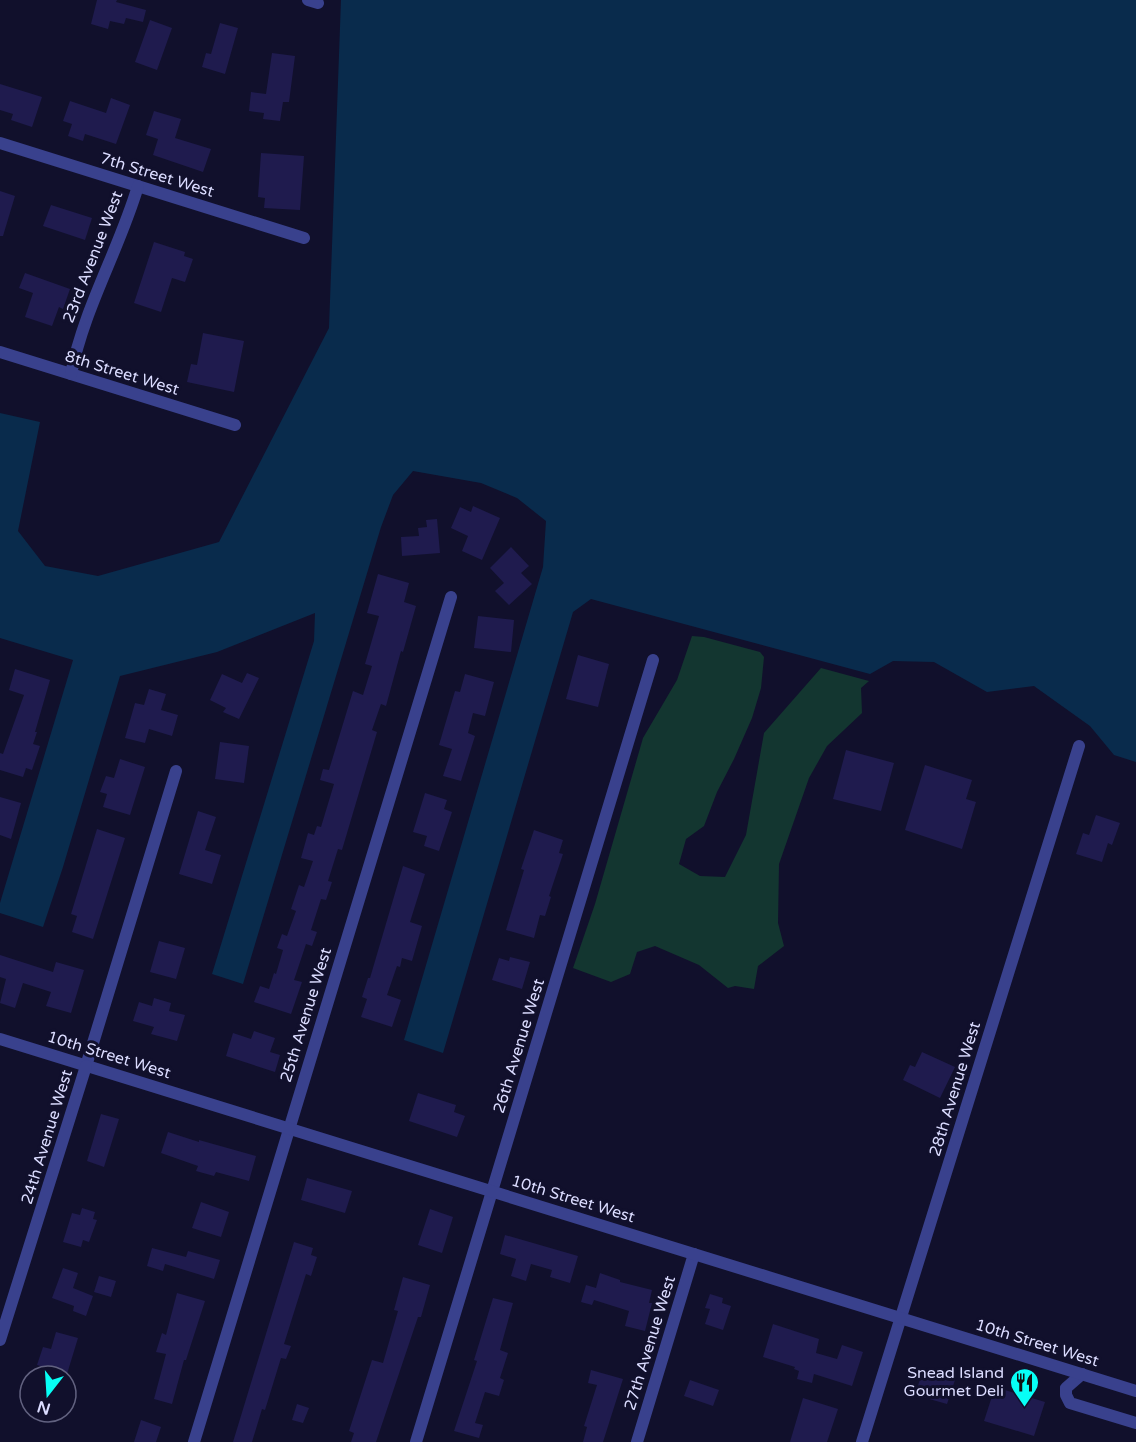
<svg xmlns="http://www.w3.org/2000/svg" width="1136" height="1442" viewBox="0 0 1136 1442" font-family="'Varela Round',sans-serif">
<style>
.green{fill:#133630}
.water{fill:#092b4c}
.building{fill:#1f1b4e}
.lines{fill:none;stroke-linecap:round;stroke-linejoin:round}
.minor{stroke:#39418d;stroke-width:12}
.tertiary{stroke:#39418d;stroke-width:12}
.labels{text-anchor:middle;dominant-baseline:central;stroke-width:6;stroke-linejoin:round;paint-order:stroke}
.street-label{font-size:16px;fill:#dbdcff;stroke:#11102c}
.poi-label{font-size:16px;fill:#dbdcff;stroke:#11102c;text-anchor:end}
</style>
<rect width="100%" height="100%" fill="#11102c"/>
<path class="green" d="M692 636 704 637 760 652 764 657 761 688 752 718 734 759 717 792 704 826 686 839 679 864 700 876 725 877 746 835 764 733 821 668 869 681 861 688 862 713 827 746 809 778 779 864 778 923 784 946 758 966 754 989 735 986 728 988 699 965 655 946 637 952 630 974 611 982 573 968 595 904 643 738 677 680Z"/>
<path class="water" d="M341 0H1136V762L1114 755 1090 726 1034 686 987 692 934 662 893 661 870 674 591 599 573 612 443 1053 404 1040 543 567 546 521 517 498 481 483 413 471 393 495 381 527 243 984 212 974 314 641 315 613 217 652 120 676 63 867 43 927 0 913V903L73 660 0 638V413L40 422 18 531 45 566 98 576 219 542 329 328Z"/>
<g class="building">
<path d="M97 0H117L116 2 146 10 143 22 126 18 124 24 110 21 108 29 91 24Z"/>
<path d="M150 20 172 28 157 70 135 62Z"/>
<path d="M220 23 238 28 225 74 202 67 206 53 211 54Z"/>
<path d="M272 53 295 56 289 102H283L280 121 263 119 264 113 249 111 251 92 266 94Z"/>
<path d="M0 84 42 97 32 127 11 120 13 114 0 110Z"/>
<path d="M111 98 130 105 116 144 85 134 83 141 68 136 72 124 63 121 70 101 106 113Z"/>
<path d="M154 111 181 119 175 138 211 149 203 172 153 155 158 139 146 135Z"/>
<path d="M261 153 304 156 300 210 264 208 265 198 258 197Z"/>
<path d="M0 191 15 196 3 236H0Z"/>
<path d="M51 205 92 218 85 240 43 226Z"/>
<path d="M154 242 185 252 184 256 193 259 185 282 172 278 161 312 134 303Z"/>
<path d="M25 273 70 289 63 309 59 307 52 326 25 317 33 293 19 288Z"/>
<path d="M203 333 244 341 234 392 187 382 191 364 197 365Z"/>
<path d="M473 506 500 518 482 560 462 551 468 536 451 528 460 507 471 512Z"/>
<path d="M437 519 440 553 402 556 401 537 419 536 418 528 427 527 426 520Z"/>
<path d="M511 547 529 566 521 573 532 584 509 605 495 591 504 583 490 568Z"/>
<path d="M378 574 409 583 404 602 416 606 403 652 401 651 386 706 381 704 372 730 377 732 342 850 338 849 328 881 332 882 326 900 321 899 311 930 317 932 312 946 306 944 294 980 302 982 291 1014 254 1002 260 986 269 989 274 973 276 974 283 950 277 948 282 934 287 936 296 911 291 909 299 885 304 887 313 861 301 858 308 833 314 835 317 826 321 827 334 784 320 780 323 769 329 770 353 691 363 695 372 666 365 664 379 616 367 613Z"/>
<path d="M478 616 514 620 511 652 474 648Z"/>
<path d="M578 655 609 664 598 707 566 699Z"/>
<path d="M15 669 50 680 35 732H37L33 744 40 746 32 770 26 768 23 777 0 770V753L3 754 24 695 9 690Z"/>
<path d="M247 673 259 678 239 719 223 712 226 708 210 700 222 674 242 683Z"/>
<path d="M465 674 494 682 485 716 473 713 468 733 475 736 461 781 443 776 452 749 439 745 455 691 460 692Z"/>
<path d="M149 689 166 694 161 710 178 715 172 736 149 729 145 743 125 738 135 703 144 705Z"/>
<path d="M220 742 249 746 244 783 215 779Z"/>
<path d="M846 750 894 763 881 811 833 799Z"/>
<path d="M120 759 145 767 130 815 103 807 107 794 100 792 106 776 114 778Z"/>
<path d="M925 765 972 780 966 799 976 802 962 849 905 830Z"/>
<path d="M425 793 447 800 444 809 452 812 439 851 424 846 427 836 413 832Z"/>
<path d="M0 797 21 803 11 839 0 835Z"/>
<path d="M198 811 216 817 205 850 221 855 212 884 179 874Z"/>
<path d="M1096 815 1120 823 1112 845 1108 843 1102 862 1076 854 1083 833 1089 835Z"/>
<path d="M97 829 125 838 93 939 72 932 77 916 71 914Z"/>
<path d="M534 830 563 840 559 853 563 854 549 896 551 897 545 916 540 915 534 938 506 930 524 870 521 869Z"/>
<path d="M403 866 425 874 410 922 422 926 412 961 402 958 400 967 397 966 387 995 401 1000 392 1027 361 1017 367 999 362 997 368 978H370Z"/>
<path d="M159 941 185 948 176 979 150 972Z"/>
<path d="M0 955 53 972 56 962 84 970 71 1013 46 1006 51 992 23 983 15 1008 0 1003 6 979 0 977Z"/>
<path d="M510 957 530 962 522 989 492 980 499 958 509 961Z"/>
<path d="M154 998 171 1003 169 1011 185 1015 177 1041 151 1034 154 1027 133 1021 139 1002 152 1006Z"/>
<path d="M254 1031 275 1038 270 1052 280 1055 275 1072 226 1056 233 1033 251 1039Z"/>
<path d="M922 1052 955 1067 940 1098 903 1080 910 1065 915 1067Z"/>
<path d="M418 1093 456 1105 454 1112 465 1116 457 1137 409 1121Z"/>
<path d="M101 1114 119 1119 104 1167 87 1161Z"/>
<path d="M168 1132 199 1142V1140L256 1156 249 1181 216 1172 214 1176 196 1171 198 1166 161 1153Z"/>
<path d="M307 1178 352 1191 345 1213 301 1200Z"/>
<path d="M201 1202 229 1212 221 1237 192 1228Z"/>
<path d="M82 1208 95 1212 93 1219 97 1220 89 1242 83 1240 81 1247 63 1242 72 1213 80 1215Z"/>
<path d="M430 1209 453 1217 442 1253 418 1245Z"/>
<path d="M505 1235 578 1256 570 1283 550 1277 552 1270 531 1264 526 1281 511 1276 516 1259 500 1254Z"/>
<path d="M294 1242 313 1248 311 1255 317 1257 311 1276 306 1274 284 1344 291 1346 286 1359 281 1358 265 1410 262 1409 252 1442H233Z"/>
<path d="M152 1248 186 1257 188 1251 220 1260 214 1279 165 1264 163 1271 147 1266Z"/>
<path d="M63 1268 78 1273 73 1288 93 1296 86 1316 73 1311 74 1306 52 1298Z"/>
<path d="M600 1273 620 1280V1282L652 1290 649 1303H652L645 1331 625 1326 629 1311 594 1300 592 1305 581 1302 586 1285 596 1288Z"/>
<path d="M99 1276 116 1281 111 1297 94 1292Z"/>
<path d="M403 1277 430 1285 421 1317H418L376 1442H351L354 1433 349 1431 372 1360 383 1363 398 1311 394 1310Z"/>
<path d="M177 1293 205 1301 186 1360H184L172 1404 154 1399 166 1354 156 1352 162 1333 166 1335Z"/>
<path d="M710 1294 723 1298 722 1303 731 1306 723 1330 705 1324 710 1309 705 1308Z"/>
<path d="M493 1298 513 1303 500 1350 508 1353 500 1378 504 1380 499 1396 485 1392 475 1423 483 1425 479 1438 454 1431 477 1361 474 1360Z"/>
<path d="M773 1324 819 1339 816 1353 837 1359 842 1345 863 1352 852 1386 814 1374 812 1383 797 1379 799 1371 794 1369 795 1367 763 1357Z"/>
<path d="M56 1332 78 1338 67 1374 37 1365 43 1347 51 1349Z"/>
<path d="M591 1370 623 1379 603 1442H583L587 1427 584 1426 597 1385 588 1383Z"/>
<path d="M923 1370 955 1380 947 1404 915 1395Z"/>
<path d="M690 1380 719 1390 713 1406 684 1396Z"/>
<path d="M995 1387 1045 1402 1034 1436 984 1421Z"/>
<path d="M803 1398 838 1409 827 1442H790Z"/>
<path d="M297 1404 309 1408 303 1423 292 1420Z"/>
<path d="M141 1420 161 1427 156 1442H134Z"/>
</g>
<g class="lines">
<g class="minor">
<path d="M308 0 318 3"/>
<path d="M0 143 304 238"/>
<path d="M0 352 235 425"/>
<path d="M71 374C84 308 119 250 138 186"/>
<path d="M86 1066 176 771"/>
<path d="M1082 1374 1066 1388V1395L1070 1403 1136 1423"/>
<path d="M194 1442 451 597"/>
<path d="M416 1442 653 660"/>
<path d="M637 1442 694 1254"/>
<path d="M862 1442 1079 746"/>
</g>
<g class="tertiary">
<path d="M0 1039 1136 1391"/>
<path d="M0 1340 86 1066"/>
</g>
</g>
<defs>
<symbol id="restaurant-pin" viewBox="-11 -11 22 30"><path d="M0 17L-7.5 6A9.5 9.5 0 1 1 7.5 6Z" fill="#07fff6" stroke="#11102c"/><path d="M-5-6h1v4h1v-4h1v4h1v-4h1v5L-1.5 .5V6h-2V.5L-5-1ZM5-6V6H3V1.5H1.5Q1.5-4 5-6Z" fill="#111"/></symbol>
</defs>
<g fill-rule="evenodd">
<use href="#restaurant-pin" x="1008" y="1366" width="33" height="45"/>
</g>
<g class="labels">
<g class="street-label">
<text transform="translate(157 175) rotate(17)">7th Street West</text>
<text transform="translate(93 257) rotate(-69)">23rd Avenue West</text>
<text transform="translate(122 373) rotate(17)">8th Street West</text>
<text transform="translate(306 1015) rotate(-73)">25th Avenue West</text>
<text transform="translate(519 1046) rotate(-73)">26th Avenue West</text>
<text transform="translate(109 1055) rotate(17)">10th Street West</text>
<text transform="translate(955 1089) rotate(-73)">28th Avenue West</text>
<text transform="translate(47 1137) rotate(-73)">24th Avenue West</text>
<text transform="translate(573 1199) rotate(17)">10th Street West</text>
<text transform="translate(650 1343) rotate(-73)">27th Avenue West</text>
<text transform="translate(1037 1343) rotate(17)">10th Street West</text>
</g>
<g class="poi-label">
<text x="1004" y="1373">Snead Island<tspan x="1004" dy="18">Gourmet Deli</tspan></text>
</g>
</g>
<g transform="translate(48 1394) rotate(197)"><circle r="28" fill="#11102c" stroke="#626280" stroke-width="1.5"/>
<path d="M0-4.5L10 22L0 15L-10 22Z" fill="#07fff6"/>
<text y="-9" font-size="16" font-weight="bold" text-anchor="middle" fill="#dbdcff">N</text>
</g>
</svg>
